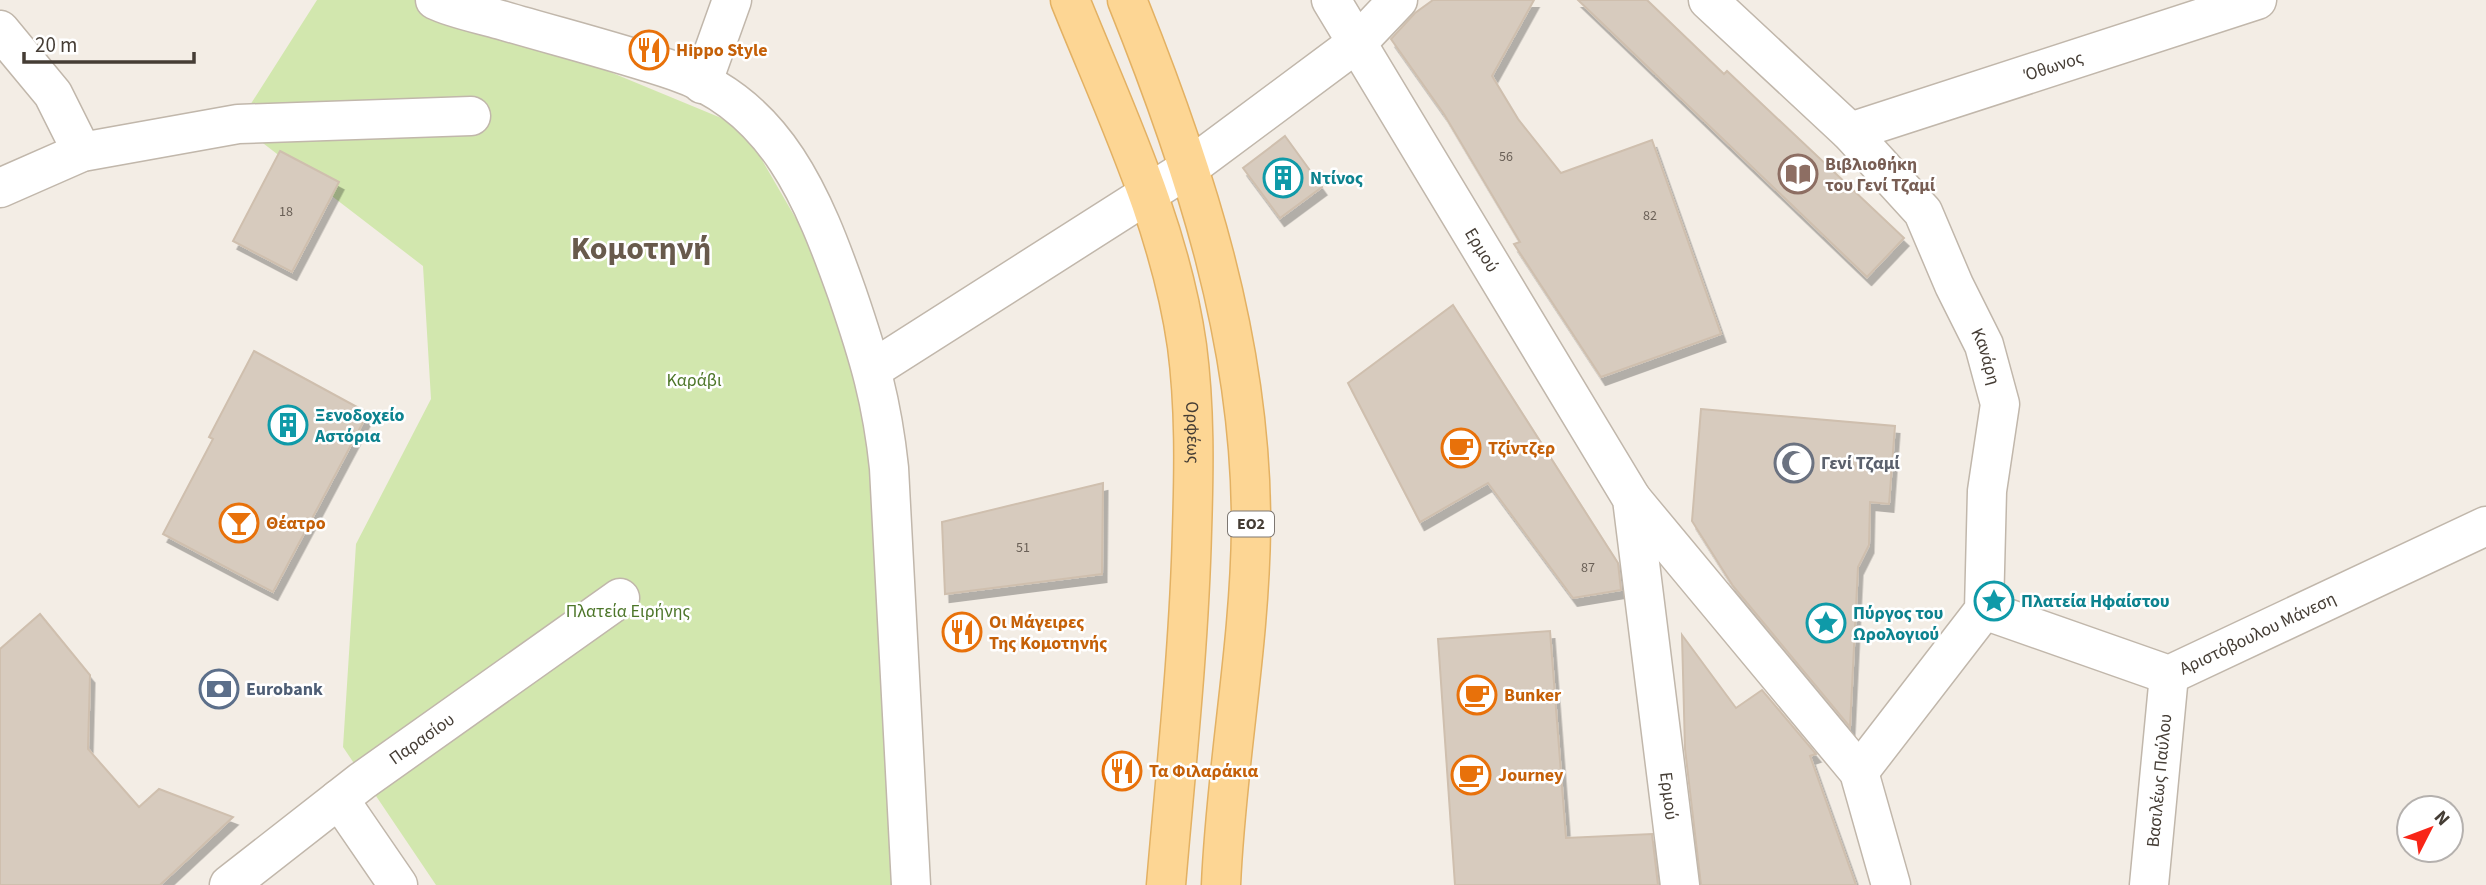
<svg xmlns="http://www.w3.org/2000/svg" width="2486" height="885" viewBox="0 0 2486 885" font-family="'Source Sans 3',sans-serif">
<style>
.green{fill:#d2e7ae}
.building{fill:#d7cbbe;stroke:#cfbfae;stroke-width:2;filter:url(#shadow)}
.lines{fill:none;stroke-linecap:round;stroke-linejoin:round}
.street-casing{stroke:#c1b7ab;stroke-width:41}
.primary-casing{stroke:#e3b163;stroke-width:41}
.street{stroke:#fff;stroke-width:38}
.primary{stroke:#fdd694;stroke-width:38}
.labels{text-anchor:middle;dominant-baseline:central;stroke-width:5;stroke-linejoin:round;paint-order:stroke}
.number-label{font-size:14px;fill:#6a6057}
.shield{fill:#fff;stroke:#7d7772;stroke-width:2}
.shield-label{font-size:16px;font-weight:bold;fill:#453d35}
.food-label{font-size:18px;font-weight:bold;fill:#c56008;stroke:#fff;text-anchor:start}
.street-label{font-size:18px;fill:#453d35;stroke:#fff}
.education-label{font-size:18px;font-weight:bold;fill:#785e54;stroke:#fff;text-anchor:start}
.culture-label{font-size:18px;font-weight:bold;fill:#0d838f;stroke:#fff;text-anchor:start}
.park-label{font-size:18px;fill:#4d7629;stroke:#fff}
.worship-label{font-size:18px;font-weight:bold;fill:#5b616d;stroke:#fff;text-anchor:start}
.service-label{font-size:18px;font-weight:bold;fill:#4e5e75;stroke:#fff;text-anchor:start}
.town-label{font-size:32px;font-weight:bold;fill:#685a4c;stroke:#fff}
</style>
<defs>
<filter id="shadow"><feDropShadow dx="4.5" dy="8" stdDeviation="0" flood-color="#0004"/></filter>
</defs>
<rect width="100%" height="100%" fill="#f3ede5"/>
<path class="green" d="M317 0H436L743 127 877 359 912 885H436L343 747 356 544 431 399 423 266 238 124Z"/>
<g class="building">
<path d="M1433 0H1534L1492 76 1518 119 1561 173 1652 140 1721 334 1601 377 1514 244 1520 242 1444 114 1391 39 1415 13Z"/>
<path d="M1578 0H1647L1724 74 1727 71 1904 238 1867 277Z"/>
<path d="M1285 136 1322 187 1280 218 1243 168Z"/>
<path d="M280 151 339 182 292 272 233 241Z"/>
<path d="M1453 305 1618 563 1621 590 1573 598 1488 483 1420 522 1348 383Z"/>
<path d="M254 351 368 413 273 592 163 534 213 439 209 437Z"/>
<path d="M1701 409 1895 426 1889 504 1870 502 1869 545 1858 567 1850 727 1733 586 1692 521Z"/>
<path d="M1103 483 1102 574 945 594 942 522Z"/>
<path d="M40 614 90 675 88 749 139 807 159 789 233 817 160 885H0V649Z"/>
<path d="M1550 631 1566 838 1652 834 1658 885H1455L1438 639Z"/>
<path d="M1682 635 1736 708 1762 690 1816 754 1810 756 1856 885H1701L1685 749Z"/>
</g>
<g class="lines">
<defs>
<g id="street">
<path d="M435 0C454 9 480 14 501 20 559 37 618 52 675 71 777 105 814 200 847 293 869 357 882 401 889 468L911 885"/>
<path id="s1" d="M1331 0 1632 499 1680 885"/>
<path id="s2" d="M1708 0 1850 132 1923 212 1954 285 1984 345 2000 404 1987 491 1984 610 1859 772"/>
<path d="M0 30 53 94 82 152"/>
<path d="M702 84 732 0"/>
<path id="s3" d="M1850 132 2257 0"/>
<path d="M0 188 82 152 238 124 471 116"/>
<path d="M873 369 1190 167 1358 42 1398 0"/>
<path d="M1632 499 1859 772 1891 885"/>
<path id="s4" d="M1984 610 2169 675 2486 526"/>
<path d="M339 799 398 885"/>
<path id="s5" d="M229 885 362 781 620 598"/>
<path id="s6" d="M2149 885 2169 675"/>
</g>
<g id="primary">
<path id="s7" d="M1070 0C1115 112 1170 225 1187 346 1195 407 1194 469 1192 531 1189 649 1176 767 1166 885"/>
<path d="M1127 0C1195 169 1252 343 1251 527 1250 647 1226 765 1221 885"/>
</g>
</defs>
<use href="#street" class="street-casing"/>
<use href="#primary" class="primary-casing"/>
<use href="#street" class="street"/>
<use href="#primary" class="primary"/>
</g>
<defs>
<symbol id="restaurant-ring" viewBox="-11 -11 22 22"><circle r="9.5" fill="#fff" stroke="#e8710a" stroke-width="1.5"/><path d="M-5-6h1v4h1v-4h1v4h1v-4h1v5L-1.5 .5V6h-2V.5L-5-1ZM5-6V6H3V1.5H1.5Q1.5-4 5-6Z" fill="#e8710a"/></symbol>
<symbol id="library-ring" viewBox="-11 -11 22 22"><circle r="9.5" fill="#fff" stroke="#8d6e63" stroke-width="1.5"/><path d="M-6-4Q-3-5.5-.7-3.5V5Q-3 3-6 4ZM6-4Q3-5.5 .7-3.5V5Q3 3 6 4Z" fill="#8d6e63"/></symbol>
<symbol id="building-ring" viewBox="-11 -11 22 22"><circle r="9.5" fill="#fff" stroke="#0f9aa8" stroke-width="1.5"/><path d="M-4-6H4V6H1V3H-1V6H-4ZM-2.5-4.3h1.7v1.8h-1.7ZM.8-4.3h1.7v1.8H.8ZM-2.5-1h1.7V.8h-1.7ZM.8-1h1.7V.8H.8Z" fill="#0f9aa8"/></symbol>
<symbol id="cafe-ring" viewBox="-11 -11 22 22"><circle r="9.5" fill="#fff" stroke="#e8710a" stroke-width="1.5"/><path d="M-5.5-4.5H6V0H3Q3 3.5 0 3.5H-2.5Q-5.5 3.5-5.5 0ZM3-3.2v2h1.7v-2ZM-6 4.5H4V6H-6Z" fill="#e8710a"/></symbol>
<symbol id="mosque-ring" viewBox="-11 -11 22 22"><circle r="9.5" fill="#fff" stroke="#6b7280" stroke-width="1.5"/><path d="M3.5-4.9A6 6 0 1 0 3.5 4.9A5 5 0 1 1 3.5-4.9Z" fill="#6b7280"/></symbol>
<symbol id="bar-ring" viewBox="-11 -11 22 22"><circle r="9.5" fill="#fff" stroke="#e8710a" stroke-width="1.5"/><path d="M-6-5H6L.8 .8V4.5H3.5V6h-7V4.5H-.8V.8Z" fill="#e8710a"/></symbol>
<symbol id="sight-ring" viewBox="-11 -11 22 22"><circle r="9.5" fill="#fff" stroke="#0f9aa8" stroke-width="1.5"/><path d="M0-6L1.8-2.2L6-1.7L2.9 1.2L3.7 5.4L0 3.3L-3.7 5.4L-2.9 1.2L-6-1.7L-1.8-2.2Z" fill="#0f9aa8"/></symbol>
<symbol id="bank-ring" viewBox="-11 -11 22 22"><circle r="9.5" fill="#fff" stroke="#5c6f8a" stroke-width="1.5"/><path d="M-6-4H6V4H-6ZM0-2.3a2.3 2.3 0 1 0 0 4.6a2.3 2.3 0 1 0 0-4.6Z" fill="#5c6f8a"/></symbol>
</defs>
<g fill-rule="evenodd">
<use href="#restaurant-ring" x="627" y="28" width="44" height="44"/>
<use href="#library-ring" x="1776" y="152" width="44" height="44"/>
<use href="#building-ring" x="1261" y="156" width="44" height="44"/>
<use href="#building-ring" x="266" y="403" width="44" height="44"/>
<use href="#cafe-ring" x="1439" y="426" width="44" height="44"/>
<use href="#mosque-ring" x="1772" y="441" width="44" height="44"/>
<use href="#bar-ring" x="217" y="501" width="44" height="44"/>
<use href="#sight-ring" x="1972" y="579" width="44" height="44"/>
<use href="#sight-ring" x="1804" y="601" width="44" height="44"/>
<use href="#restaurant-ring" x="940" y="610" width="44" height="44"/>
<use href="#bank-ring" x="197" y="667" width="44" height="44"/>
<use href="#cafe-ring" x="1455" y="673" width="44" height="44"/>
<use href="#restaurant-ring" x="1100" y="749" width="44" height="44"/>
<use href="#cafe-ring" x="1449" y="753" width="44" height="44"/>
</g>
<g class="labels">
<g class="number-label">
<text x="1506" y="157">56</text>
<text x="286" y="212">18</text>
<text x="1650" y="216">82</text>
<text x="1023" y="548">51</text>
<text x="1588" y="568">87</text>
</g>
<rect class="shield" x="1228" y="511.5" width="46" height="25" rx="5"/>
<g class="shield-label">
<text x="1251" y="524">ΕΟ2</text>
</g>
<g class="food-label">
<text x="676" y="50">Hippo Style</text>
<text x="1488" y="448">Τζίντζερ</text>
<text x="266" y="523">Θέατρο</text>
<text x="989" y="622">Οι Μάγειρες<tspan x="989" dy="21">Της Κομοτηνής</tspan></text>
<text x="1504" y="695">Bunker</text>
<text x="1149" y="771">Τα Φιλαράκια</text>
<text x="1498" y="775">Journey</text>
</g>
<g class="street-label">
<text stroke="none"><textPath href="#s3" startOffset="214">Όθωνος</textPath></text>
<text stroke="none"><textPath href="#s1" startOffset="292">Ερμού</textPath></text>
<text stroke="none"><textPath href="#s2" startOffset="460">Κανάρη</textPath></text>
<text stroke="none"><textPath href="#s7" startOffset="453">Ορφέως</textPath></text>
<text stroke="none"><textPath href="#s4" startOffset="294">Αριστόβουλου Μάνεση</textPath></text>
<text stroke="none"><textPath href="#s5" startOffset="242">Παρασίου</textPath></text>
<text stroke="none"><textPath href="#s6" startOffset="105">Βασιλέως Παύλου</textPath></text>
<text stroke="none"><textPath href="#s1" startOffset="882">Ερμού</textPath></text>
</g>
<g class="education-label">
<text x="1825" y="164">Βιβλιοθήκη<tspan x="1825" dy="21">του Γενί Τζαμί</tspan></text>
</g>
<g class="culture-label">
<text x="1310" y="178">Ντίνος</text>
<text x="315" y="415">Ξενοδοχείο<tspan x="315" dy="21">Αστόρια</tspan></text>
<text x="2021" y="601">Πλατεία Ηφαίστου</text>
<text x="1853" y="613">Πύργος του<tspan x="1853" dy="21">Ωρολογιού</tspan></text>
</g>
<g class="park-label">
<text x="694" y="380">Καράβι</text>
<text x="628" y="611">Πλατεία Ειρήνης</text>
</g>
<g class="worship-label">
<text x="1821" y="463">Γενί Τζαμί</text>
</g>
<g class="service-label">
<text x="246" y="689">Eurobank</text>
</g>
<g class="town-label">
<text x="641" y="249">Κομοτηνή</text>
</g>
</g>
<g transform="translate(2430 829) rotate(48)"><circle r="33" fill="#ffffff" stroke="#b5b1ae" stroke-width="2"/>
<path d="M0-5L12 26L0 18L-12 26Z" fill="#f82517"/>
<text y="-10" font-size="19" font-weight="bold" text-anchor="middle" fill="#453d35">N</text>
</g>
<path d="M24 52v10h170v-10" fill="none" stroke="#453d35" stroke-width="3.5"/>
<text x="35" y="52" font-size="21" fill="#453d35" stroke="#ffffff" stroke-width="5" paint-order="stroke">20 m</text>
</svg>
